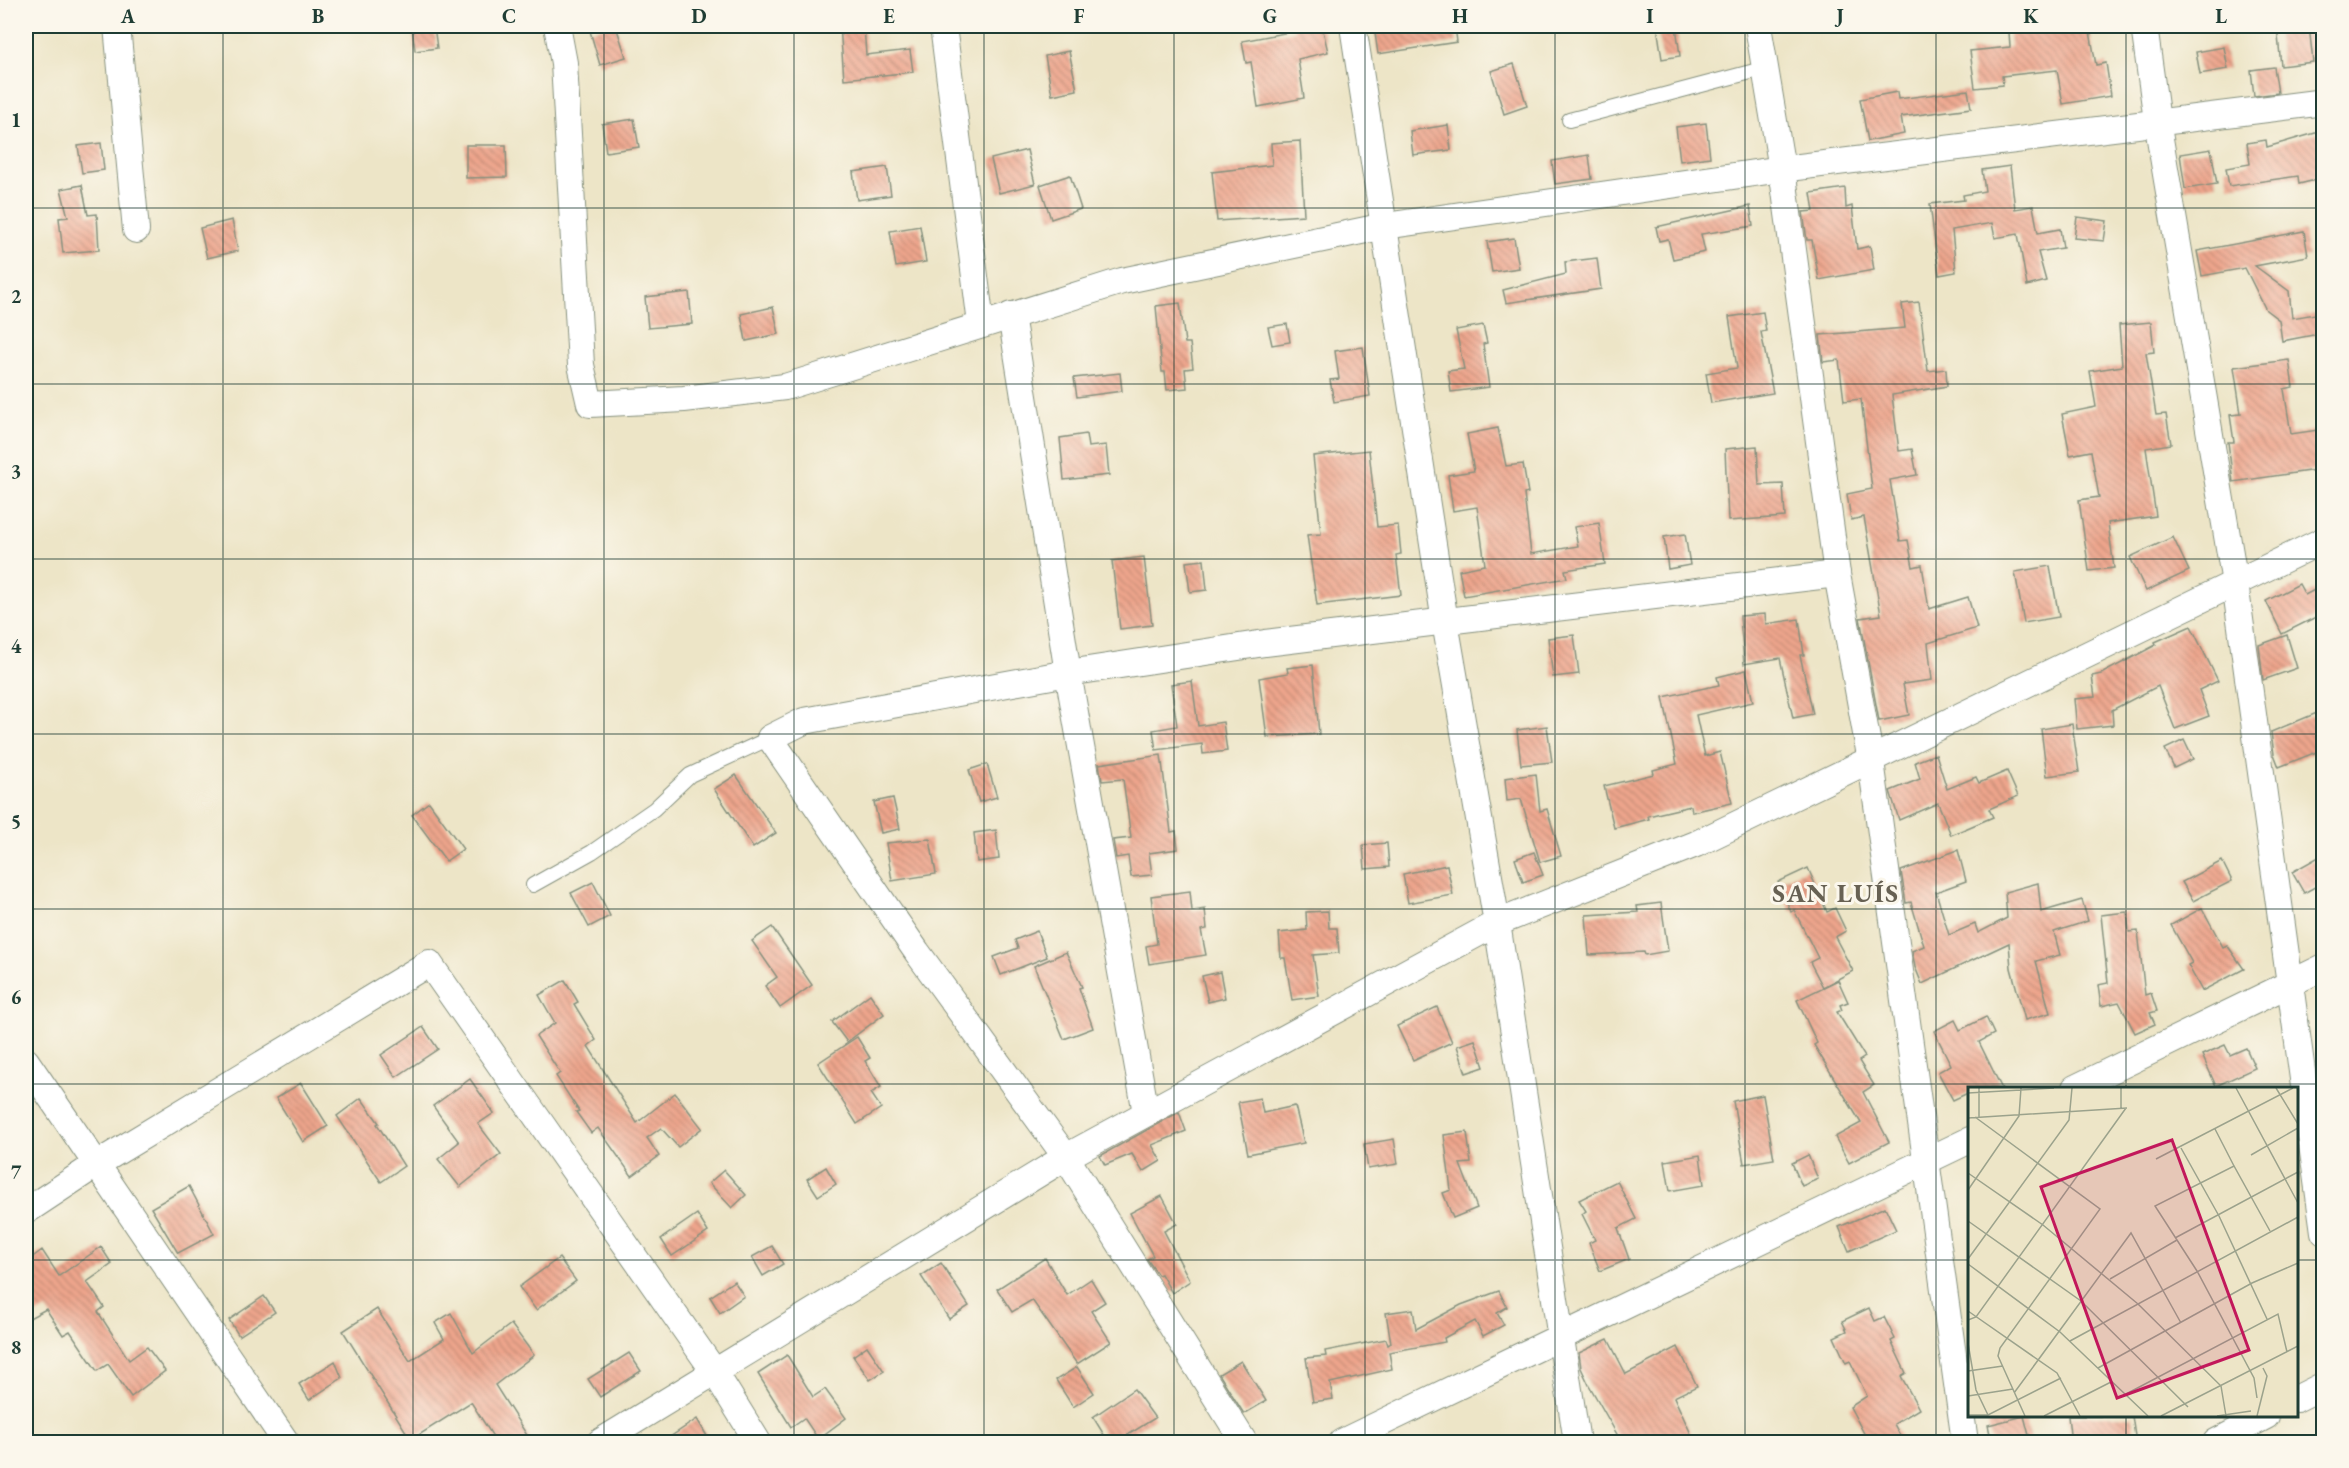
<svg xmlns="http://www.w3.org/2000/svg" width="2349" height="1468" viewBox="0 0 2349 1468" font-family="'EB Garamond',serif">
<style>
.building{fill:url(#building-back-hatch)}
.lines{fill:none;stroke-linecap:round;stroke-linejoin:round}
.lane-casing{stroke:#86917e;stroke-width:16}
.street-casing{stroke:#86917e;stroke-width:28}
.lane{stroke:#fff;stroke-width:14}
.street{stroke:#fff;stroke-width:26}
.grid{fill:none;stroke:#1f3d34;stroke-width:1.5;stroke-opacity:0.55}
.labels{text-anchor:middle;dominant-baseline:central;stroke-width:6;stroke-linejoin:round;paint-order:stroke}
.district-label{font-size:26px;font-weight:bold;letter-spacing:1.5px;fill:#676153;stroke:#fbf7ec}
.inset-road{fill:none;stroke:#9ba28c;stroke-width:1.5}
.view{fill:#c2185b;fill-opacity:0.15;stroke:#c2185b;stroke-width:3}
.inset-edge{fill:none;stroke:#1f3d34;stroke-width:3}
.neatline{fill:none;stroke:#1f3d34;stroke-width:2}
.grid-label{font-size:20px;text-anchor:middle;font-weight:bold;fill:#1f3d34}
</style>
<defs>
<pattern id="building-back-hatch" width="6" height="6" patternUnits="userSpaceOnUse" patternTransform="scale(1.5)"><rect width="6" height="6" fill="#eea58c"/><path d="M-1 5l2 2M0 0l6 6M5-1l2 2" fill="none" stroke="#c08873"/></pattern>
</defs>
<rect width="100%" height="100%" fill="#fbf7ec"/>
<filter id="ink" filterUnits="userSpaceOnUse"><feTurbulence type="fractalNoise" baseFrequency=".0167" numOctaves="2"/><feDisplacementMap in="SourceGraphic" scale="12" xChannelSelector="R" yChannelSelector="G"/><feConvolveMatrix kernelMatrix="1 2 1 2 8 2 1 2 1" color-interpolation-filters="sRGB"/></filter>
<filter id="wash" filterUnits="userSpaceOnUse"><feTurbulence type="fractalNoise" baseFrequency=".008" numOctaves="4" result="noise"/><feDisplacementMap in="SourceGraphic" scale="24" xChannelSelector="R" yChannelSelector="G"/><feGaussianBlur stdDeviation="1.35" result="paint"/><feColorMatrix in="noise" values="0 0 0 0 0 0 0 0 0 0 0 0 0 0 0 0 0 1.4 0 .05"/><feComposite in="paint" operator="in"/></filter>
<g filter="url(#wash)">
<rect width="100%" height="100%" fill="#ede5c7"/>
<g id="blocks">
<g class="building">
<path d="M412 26H434L437 48 415 51Z"/>
<path d="M607 26H616L626 57 600 65 590 31Z"/>
<path d="M840 26H864L866 55 910 50 913 72 844 79Z"/>
<path d="M1293 26H1322L1328 52 1298 59 1304 98 1258 107 1251 62 1246 63 1242 41 1295 31Z"/>
<path d="M1374 26H1455L1457 42 1378 54Z"/>
<path d="M1657 26H1676L1680 56 1662 59Z"/>
<path d="M2051 26H2089L2096 65 2106 63 2111 96 2063 104 2057 70 2002 76 2003 85 1975 88 1970 51 2010 47 2009 32 2051 28Z"/>
<path d="M2277 26H2309L2313 62 2281 66Z"/>
<path d="M2224 47 2228 69 2200 74 2196 52Z"/>
<path d="M1069 51 1077 90 1052 95 1045 56Z"/>
<path d="M1514 64 1527 106 1504 114 1491 71Z"/>
<path d="M2274 67 2278 93 2254 96 2251 70Z"/>
<path d="M1968 90 1971 108 1901 117 1904 134 1868 141 1860 99 1897 92 1898 99Z"/>
<path d="M634 119 639 147 606 152 602 124Z"/>
<path d="M1706 123 1710 157 1680 161 1676 127Z"/>
<path d="M1448 125 1451 150 1413 155 1410 131Z"/>
<path d="M2319 132 2324 154V178L2299 184 2298 176 2229 186 2226 168 2250 164 2247 143 2266 140 2267 147Z"/>
<path d="M1300 141 1304 215 1217 221 1212 172 1272 165 1271 143Z"/>
<path d="M101 143 104 170 82 173 78 146Z"/>
<path d="M466 145H506L507 177 466 178Z"/>
<path d="M2211 149 2217 184 2185 189 2180 154Z"/>
<path d="M1027 150 1035 184 999 193 991 159Z"/>
<path d="M1589 155 1592 179 1555 184 1552 161Z"/>
<path d="M2010 166 2015 209 2033 206 2038 233 2060 229 2063 248 2038 252 2046 281 2027 286 2018 234 1995 238 1992 223 1952 230 1956 272 1939 275 1930 204 1964 200 1963 195 1985 191 1982 170Z"/>
<path d="M887 167 891 195 857 200 853 172Z"/>
<path d="M1070 175 1081 209 1051 219 1040 185Z"/>
<path d="M82 185 88 215 97 214 99 250 63 253 59 218 68 217 61 189Z"/>
<path d="M1845 188 1846 208 1852 206 1857 249 1870 246 1874 270 1819 280 1812 240H1807L1803 212 1814 211 1811 193Z"/>
<path d="M1750 206 1753 226 1701 234 1705 252 1673 259 1668 239 1659 241 1656 227Z"/>
<path d="M2077 217 2107 221 2104 241 2074 238Z"/>
<path d="M232 220 238 251 207 258 200 228Z"/>
<path d="M920 226 926 262 896 267 890 231Z"/>
<path d="M2304 231 2308 256 2255 266 2289 291 2292 318 2321 313 2324 333 2282 341 2279 320 2266 310 2245 268 2202 276 2197 251Z"/>
<path d="M1514 238 1519 268 1492 272 1487 242Z"/>
<path d="M1597 258 1601 289 1506 303 1503 290 1566 274 1565 262Z"/>
<path d="M689 292 692 324 648 328 645 297Z"/>
<path d="M1919 302 1928 371 1946 369 1947 386 1892 395 1899 451 1912 449 1917 475 1890 480 1900 541 1908 540 1913 567 1922 565 1929 609 1968 597 1977 628 1928 643 1932 680 1903 684 1909 715 1879 721 1860 618 1881 615 1864 517 1851 520 1847 494 1872 489 1861 399 1844 401 1839 360 1823 362 1820 335 1905 328 1902 304Z"/>
<path d="M1180 303 1185 343H1190L1193 368 1185 369 1187 388 1167 390 1165 372H1162L1156 306Z"/>
<path d="M773 307 779 334 746 341 741 314Z"/>
<path d="M1763 312 1766 331 1761 332 1773 393 1711 403 1706 373 1737 368 1729 317Z"/>
<path d="M2151 322 2154 352 2146 353 2156 415 2166 414 2171 444 2146 448 2156 516 2108 523 2114 568 2089 571 2079 500 2099 497 2091 451 2070 455 2062 414 2096 407 2090 371 2122 366 2119 325Z"/>
<path d="M1287 324 1290 342 1272 345 1268 327Z"/>
<path d="M1483 325 1487 343 1483 344 1489 387 1451 392 1448 371 1464 369 1456 330Z"/>
<path d="M1363 347 1370 396 1334 402 1330 380 1339 379 1335 351Z"/>
<path d="M2289 360 2293 387 2284 389 2291 434 2318 430 2323 469 2233 482 2228 442H2234L2230 415 2241 414 2234 367Z"/>
<path d="M1120 373 1122 391 1077 397 1074 378Z"/>
<path d="M1498 428 1506 466 1523 464 1528 493 1524 494 1531 554 1578 546 1574 527 1599 523 1605 564 1565 570 1567 578 1464 596 1459 570 1485 565 1477 507 1453 511 1448 475 1474 471 1467 434Z"/>
<path d="M1086 434 1088 447 1106 445 1109 475 1064 480 1060 438Z"/>
<path d="M1757 446 1759 485 1783 484 1785 517 1728 521 1725 449Z"/>
<path d="M1369 450 1377 527 1398 525 1401 554 1396 555 1401 595 1317 605 1307 535 1321 534 1313 456Z"/>
<path d="M1685 534 1690 565 1668 569 1664 537Z"/>
<path d="M2173 537 2189 571 2146 591 2130 557Z"/>
<path d="M1144 557 1152 625 1120 629 1112 561Z"/>
<path d="M1204 560 1207 590 1190 592 1186 562Z"/>
<path d="M2050 566 2059 617 2024 623 2015 572Z"/>
<path d="M2299 584 2305 595 2324 585V613L2282 634 2266 601Z"/>
<path d="M1765 614 1766 624 1799 619 1804 655H1800L1813 714 1793 718 1780 658 1744 664 1740 616Z"/>
<path d="M2191 626 2218 681 2199 690 2209 716 2175 729 2158 686 2112 710 2113 725 2077 729 2074 699 2095 697 2092 676 2101 674 2156 645 2155 642Z"/>
<path d="M1574 635 1579 674 1553 677 1548 638Z"/>
<path d="M2287 635 2297 668 2263 680 2259 645Z"/>
<path d="M1313 665 1319 734 1267 737 1259 678 1288 673 1287 668Z"/>
<path d="M1746 670 1753 702 1696 715 1705 756 1720 752 1732 803 1692 812 1691 806 1648 816 1649 819 1614 828 1604 786 1654 774 1653 770 1677 764 1663 697 1719 685 1717 677Z"/>
<path d="M1192 681 1198 726 1223 722 1227 751 1203 754 1202 744 1156 750 1153 730 1177 726 1171 684Z"/>
<path d="M2324 710V749L2279 767 2274 754 2271 732Z"/>
<path d="M2072 724 2079 772 2047 776 2041 729Z"/>
<path d="M1547 726 1552 762 1521 765 1517 730Z"/>
<path d="M2184 740 2193 759 2174 768 2165 749Z"/>
<path d="M1936 754 1947 789 1976 777 1979 783 2007 771 2018 796 1989 809 1993 817 1951 835 1938 803 1899 820 1890 791 1920 779 1915 762Z"/>
<path d="M1161 755 1171 832 1176 831 1178 849 1149 853 1152 875 1131 877 1128 856 1116 858 1113 840 1131 838 1123 779 1102 781 1099 764Z"/>
<path d="M987 764 997 797 979 802 969 770Z"/>
<path d="M1536 774 1540 811 1547 809 1561 856 1540 862 1521 799 1507 801 1505 778Z"/>
<path d="M736 775 776 833 753 848 714 789Z"/>
<path d="M893 798 900 829 881 833 874 802Z"/>
<path d="M429 802 463 849 446 861 412 815Z"/>
<path d="M996 830 999 859 977 862 974 833Z"/>
<path d="M930 839 936 874 892 881 886 843Z"/>
<path d="M1387 843 1389 867 1365 869 1363 845Z"/>
<path d="M1958 850 1966 881 1936 892 1949 935 1975 924 1978 933 2007 918 2005 892 2038 883 2041 912 2082 900 2088 921 2054 932 2060 955 2036 961 2050 1013 2025 1020 2011 968 2009 943 1922 984 1915 967 1912 951 1924 946 1911 902 1906 903 1901 871Z"/>
<path d="M1534 852 1543 875 1523 882 1515 859Z"/>
<path d="M2324 854V882L2304 893 2292 872Z"/>
<path d="M2222 861 2232 881 2193 901 2182 882Z"/>
<path d="M1447 865 1453 895 1408 903 1403 874Z"/>
<path d="M1808 868 1827 912 1835 908 1846 931 1835 937 1853 971 1823 987 1810 962 1818 958 1794 910 1791 912 1778 882Z"/>
<path d="M593 882 610 916 589 927 571 893Z"/>
<path d="M1190 891 1192 911 1205 909 1207 929 1201 930 1206 955 1149 964 1146 946 1157 944 1151 896Z"/>
<path d="M1661 903 1668 951 1645 955 1644 952 1589 955 1586 915 1638 912 1637 906Z"/>
<path d="M2202 908 2223 947 2227 945 2244 969 2202 991 2188 965 2192 963 2171 925Z"/>
<path d="M1328 911 1329 928H1337L1339 953 1313 955 1319 996 1292 1000 1285 958H1281L1279 933 1307 930 1306 912Z"/>
<path d="M2127 912 2129 932 2138 931 2145 995 2151 993 2157 1011 2150 1013 2155 1024 2135 1033 2119 1002 2101 1006 2098 985 2108 983 2101 915Z"/>
<path d="M772 927 812 985 780 1008 765 986 777 977 752 941Z"/>
<path d="M1037 931 1047 957 1001 975 994 957 1018 948 1015 940Z"/>
<path d="M1066 952 1082 987 1079 988 1093 1028 1064 1039 1034 966Z"/>
<path d="M1220 972 1225 998 1208 1002 1202 976Z"/>
<path d="M565 980 578 1002 574 1004 596 1040 588 1046 637 1123 675 1093 702 1128 678 1147 661 1128 647 1138 659 1156 632 1176 598 1128 591 1133 576 1112 579 1111 556 1076 560 1073 536 1036 555 1023 539 995Z"/>
<path d="M1838 980 1848 1002 1840 1005 1842 1010 1837 1012 1865 1057 1859 1061 1874 1085 1863 1092 1889 1142 1849 1163 1835 1137 1861 1123 1814 1045 1817 1043 1797 1000Z"/>
<path d="M870 994 884 1014 847 1042 832 1022Z"/>
<path d="M1437 1007 1452 1042 1413 1060 1397 1026Z"/>
<path d="M1986 1017 1994 1034 1979 1042 2002 1089H1970V1092L1953 1100 1938 1072 1951 1065 1934 1031 1955 1020 1960 1030Z"/>
<path d="M423 1027 438 1049 396 1077 381 1055Z"/>
<path d="M857 1037 870 1058 865 1061 881 1087 871 1093 881 1108 857 1124 818 1063Z"/>
<path d="M1475 1040 1484 1067 1466 1073 1457 1046Z"/>
<path d="M2225 1045 2230 1055 2246 1048 2255 1068 2216 1086 2202 1055Z"/>
<path d="M470 1079 494 1113 478 1124 501 1154 460 1187 438 1159 459 1142 433 1106Z"/>
<path d="M301 1083 328 1126 303 1142 276 1098Z"/>
<path d="M1763 1095 1774 1159 1744 1164 1733 1101Z"/>
<path d="M361 1098 379 1123 377 1124 404 1166 381 1182 337 1116Z"/>
<path d="M1260 1098 1263 1113 1295 1106 1304 1143 1248 1154 1238 1102Z"/>
<path d="M1179 1112 1186 1131 1152 1145 1161 1161 1143 1172 1132 1154 1105 1165 1100 1156Z"/>
<path d="M1467 1132 1471 1163 1460 1164 1477 1208 1453 1218 1443 1193 1451 1190 1444 1135Z"/>
<path d="M1394 1139 1398 1164 1368 1169 1364 1144Z"/>
<path d="M1700 1155 1704 1185 1670 1191 1665 1161Z"/>
<path d="M1808 1155 1818 1179 1802 1186 1792 1163Z"/>
<path d="M826 1167 836 1184 818 1196 807 1179Z"/>
<path d="M724 1170 746 1195 732 1208 709 1183Z"/>
<path d="M1617 1181 1636 1219 1618 1228 1629 1259 1600 1271 1589 1243 1595 1240 1582 1214 1586 1211 1579 1200Z"/>
<path d="M189 1186 214 1234 178 1253 151 1208Z"/>
<path d="M1162 1196 1177 1224 1164 1231 1190 1281 1172 1293 1161 1274 1158 1275 1147 1259 1153 1256 1130 1213Z"/>
<path d="M1885 1207 1896 1230 1849 1251 1839 1227Z"/>
<path d="M697 1214 708 1232 672 1256 661 1239Z"/>
<path d="M772 1246 783 1264 763 1276 752 1257Z"/>
<path d="M101 1247 112 1264 87 1282 104 1307 98 1312 129 1360 147 1347 165 1371 131 1397 108 1364 97 1371 70 1331 63 1335 46 1309 26 1320V1262L42 1250 59 1276Z"/>
<path d="M559 1258 576 1281 536 1310 519 1287Z"/>
<path d="M1045 1258 1067 1295 1091 1279 1105 1302 1091 1311 1111 1342 1077 1364 1032 1300 1012 1312 997 1289Z"/>
<path d="M941 1263 969 1306 949 1319 921 1276Z"/>
<path d="M734 1281 744 1296 720 1313 710 1297Z"/>
<path d="M1499 1291 1507 1307 1497 1313 1504 1325 1483 1336 1475 1321 1444 1338 1445 1342 1389 1352 1392 1369 1330 1383 1333 1399 1313 1402 1306 1358 1326 1356 1325 1351 1386 1339 1388 1345 1391 1343 1386 1313 1413 1309 1416 1329 1461 1305Z"/>
<path d="M264 1296 275 1312 239 1336 229 1320Z"/>
<path d="M1869 1308 1875 1321 1884 1317 1895 1339 1891 1341 1906 1373 1901 1376 1919 1409 1894 1424 1904 1443H1881L1876 1434 1867 1439 1850 1407 1867 1396 1850 1361 1846 1363 1834 1337 1847 1331 1842 1321Z"/>
<path d="M377 1309 410 1361 444 1339 435 1323 451 1313 473 1353 511 1324 534 1355 495 1385 532 1443H497L471 1402 411 1440 343 1331Z"/>
<path d="M1608 1339 1626 1374 1678 1347 1697 1386 1674 1397 1691 1434 1673 1443H1622L1589 1385 1581 1368 1579 1353Z"/>
<path d="M867 1346 884 1371 870 1380 853 1356Z"/>
<path d="M629 1353 641 1371 600 1397 588 1379Z"/>
<path d="M787 1355 813 1397 825 1389 846 1418 818 1439 804 1418 791 1427 758 1374Z"/>
<path d="M335 1361 342 1378 309 1400 299 1384Z"/>
<path d="M1241 1361 1266 1401 1244 1414 1219 1374Z"/>
<path d="M1077 1367 1094 1393 1073 1407 1056 1380Z"/>
<path d="M1134 1389 1155 1418 1115 1443H1109L1093 1417Z"/>
<path d="M2024 1416 2031 1443H1992L1988 1425Z"/>
<path d="M2068 1416H2132L2136 1443H2071Z"/>
<path d="M697 1419 711 1443H661Z"/>
</g>
</g>
</g>
<g filter="url(#ink)">
<use href="#blocks" fill-opacity="0" stroke="#86917e" stroke-width="1.5"/>
<g class="lines">
<defs>
<g id="lane">
<path d="M1569 120 1766 68"/>
<path d="M533 885 592 852 654 809 690 775 770 738"/>
</g>
<g id="street">
<path d="M117 26 136 230"/>
<path d="M557 26 564 63 581 365 590 404 684 399 785 387 1122 281 1385 226 1782 169 2324 102"/>
<path d="M943 26 981 324"/>
<path d="M1353 26 1445 622 1497 923 1577 1442"/>
<path d="M1758 26 1782 169 1837 574 1871 761 1965 1442"/>
<path d="M2144 26 2157 121 2235 583 2324 1232"/>
<path d="M1011 315 1068 673 1146 1113"/>
<path d="M26 1061 286 1442"/>
<path d="M2075 1088 2324 967"/>
<path d="M26 1211 97 1164 429 963 714 1371 758 1442"/>
<path d="M2296 1399 2324 1385"/>
<path d="M600 1442 1066 1157 1497 923 1696 844 2324 540"/>
<path d="M1244 1442 1066 1157 917 952 770 738 804 721 1068 673 1265 643 1837 574"/>
<path d="M1342 1442 1970 1140"/>
<path d="M2216 1442 2266 1416"/>
</g>
</defs>
<use href="#lane" class="lane-casing"/>
<use href="#street" class="street-casing"/>
<use href="#lane" class="lane"/>
<use href="#street" class="street"/>
</g>
</g>
<path class="grid" d="M223 26V1442M413 26V1442M604 26V1442M794 26V1442M984 26V1442M1174 26V1442M1365 26V1442M1555 26V1442M1745 26V1442M1936 26V1442M2126 26V1088M26 208H2324M26 384H2324M26 559H2324M26 734H2324M26 909H2324M26 1084H2324M26 1260H1970M2296 1260H2324M2126 1416V1442"/>
<g class="labels">
<g class="district-label">
<text x="1836" y="893">SAN LUÍS</text>
</g>
</g>
<g transform="translate(1968 1087)">
<rect width="330" height="330" fill="#ede5c7"/>
<path class="inset-road" d="M268 1 330 116M308 1 330 37M0 6 86 1M153 22V1M7 30 132 122 32 261 30 269 57 329M11 30V1M0 31 159 21M247 42 266 79M213 61 251 129 299 232M283 68 330 41M188 72 325 1M0 86 75 138 170 217 253 299 258 329M0 103 51 29 53 1M0 134 113 214 220 320M207 151 330 85M0 172 101 33 104 1M0 177 92 245 180 329M142 192 209 153M0 224 89 286 112 329M0 233 8 230 158 21M102 254 330 130M0 256 8 303 20 328M130 281 284 196 330 176M0 284 35 279M46 306 163 146 213 236M158 307 310 227 319 265M0 309 45 302M289 311 286 291 229 184 187 119 266 79 302 144M0 328H20L93 291M76 329 143 295M193 329 330 259M249 329 283 324M289 329 299 289 295 281"/>
<path class="view" d="M204 53 281 263 149 311 73 100Z"/>
<rect width="330" height="330" class="inset-edge"/>
</g>
<rect width="2349" height="1468" fill="none" stroke="#fbf7ec" stroke-width="66"/>
<rect x="33" y="33" width="2283" height="1402" class="neatline"/>
<g class="grid-label">
<text x="128" y="23">A</text>
<text x="318" y="23">B</text>
<text x="509" y="23">C</text>
<text x="699" y="23">D</text>
<text x="889" y="23">E</text>
<text x="1079" y="23">F</text>
<text x="1270" y="23">G</text>
<text x="1460" y="23">H</text>
<text x="1650" y="23">I</text>
<text x="1840" y="23">J</text>
<text x="2031" y="23">K</text>
<text x="2221" y="23">L</text>
<text x="16" y="127">1</text>
<text x="16" y="303">2</text>
<text x="16" y="478">3</text>
<text x="16" y="653">4</text>
<text x="16" y="828">5</text>
<text x="16" y="1004">6</text>
<text x="16" y="1179">7</text>
<text x="16" y="1354">8</text>
</g>
</svg>
